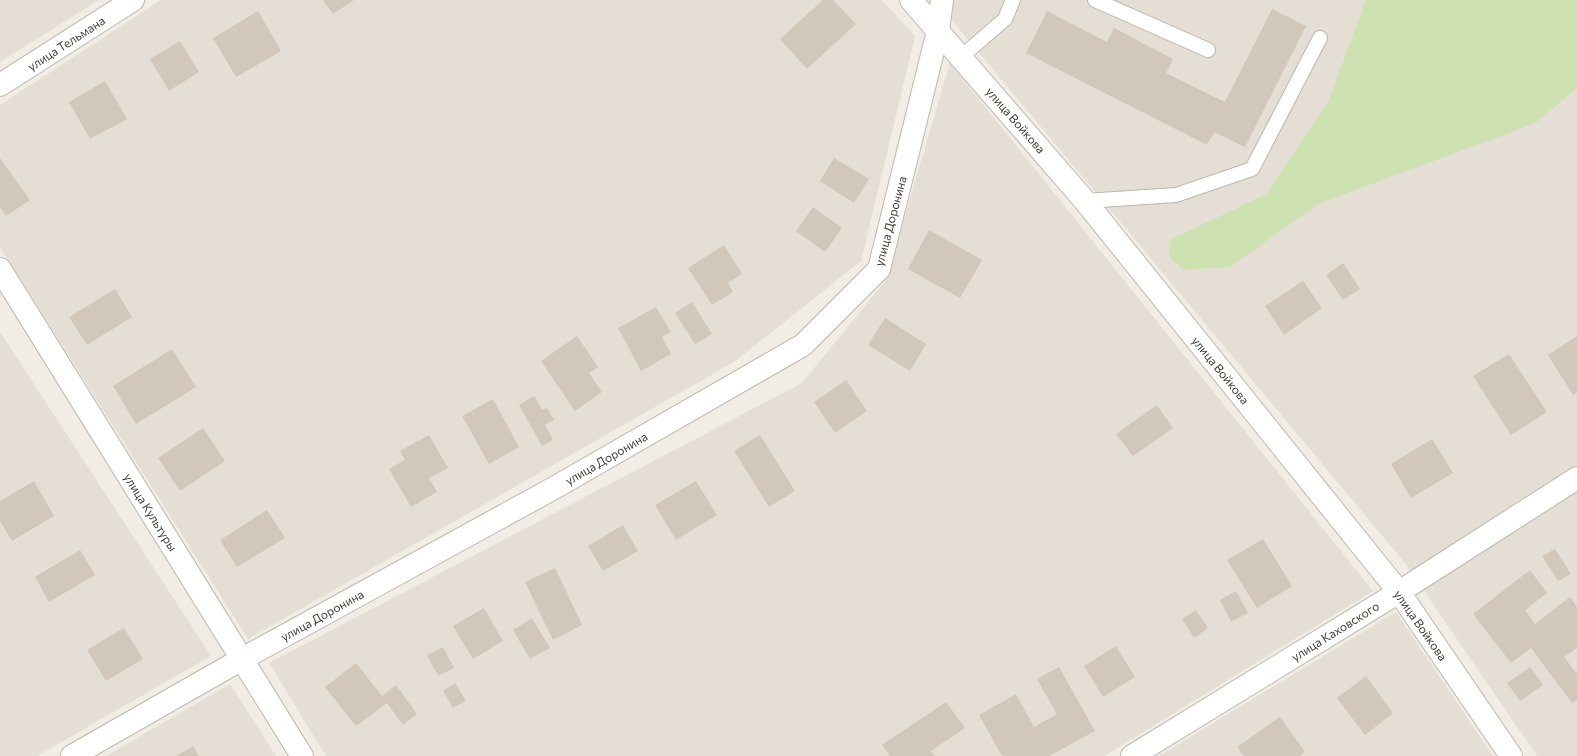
<svg xmlns="http://www.w3.org/2000/svg" width="1577" height="756" viewBox="0 0 1577 756" font-family="Commissioner,sans-serif">
<style>
.residential{fill:#e4ded4}
.green{fill:#cee2b1}
.building{fill:#d1c8bb}
.lines{fill:none;stroke-linecap:round;stroke-linejoin:round}
.lane-casing{stroke:#beb7ac;stroke-width:16}
.street-casing{stroke:#beb7ac;stroke-width:24}
.lane{stroke:#fff;stroke-width:14}
.street{stroke:#fff;stroke-width:22}
.labels{text-anchor:middle;dominant-baseline:central;stroke-width:4;stroke-linejoin:round;paint-order:stroke}
.street-label{font-size:12px;fill:#433d35;stroke:#fff}
</style>
<rect width="100%" height="100%" fill="#f1ede5"/>
<g class="residential">
<path d="M0 0H99L0 62Z"/>
<path d="M161 0H882L915 36 861 261 734 362 248 639 0 247V105Z"/>
<path d="M935 0H1577V756H1537L1405 563Z"/>
<path d="M950 63 1373 591 1104 756H326L269 663 802 383 886 280Z"/>
<path d="M0 332 211 656 37 756H0Z"/>
<path d="M1396 612 1493 756H1159Z"/>
<path d="M230 684 276 756H106Z"/>
</g>
<path class="green" d="M1366 0H1577V88L1536 123 1318 204 1230 267 1183 270 1169 256 1170 240 1266 194 1328 102Z"/>
<g class="building">
<path d="M323 0H354L333 14Z"/>
<path d="M823 0H833L856 24 807 69 780 39Z"/>
<path d="M1272 9 1306 26 1245 147 1214 132 1207 145 1026 53 1047 11 1107 42 1114 28 1173 59 1166 73 1225 102Z"/>
<path d="M258 11 281 51 236 77 213 38Z"/>
<path d="M180 41 199 72 169 91 150 59Z"/>
<path d="M105 81 127 119 90 139 69 102Z"/>
<path d="M0 158 30 200 6 216 0 207Z"/>
<path d="M834 158 869 179 854 203 820 181Z"/>
<path d="M813 207 842 228 825 252 796 231Z"/>
<path d="M929 230 982 260 960 298 908 269Z"/>
<path d="M724 245 742 274 728 283 733 292 712 305 688 268Z"/>
<path d="M1343 263 1360 289 1343 300 1326 275Z"/>
<path d="M1303 281 1322 308 1284 335 1265 306Z"/>
<path d="M115 289 132 317 87 345 69 317Z"/>
<path d="M692 302 712 334 695 344 675 313Z"/>
<path d="M656 307 671 332 662 337 671 354 641 371 618 328Z"/>
<path d="M885 318 926 344 910 371 868 345Z"/>
<path d="M577 336 598 367 589 373 602 392 575 411 541 361Z"/>
<path d="M1577 336V393L1573 395 1548 355Z"/>
<path d="M172 349 196 387 136 424 113 386Z"/>
<path d="M1509 354 1547 412 1511 435 1473 376Z"/>
<path d="M846 380 867 411 835 433 814 402Z"/>
<path d="M534 396 542 410 547 408 554 420 545 425 553 440 542 446 519 405Z"/>
<path d="M493 399 519 447 489 464 462 416Z"/>
<path d="M1157 405 1173 428 1133 456 1116 434Z"/>
<path d="M203 428 225 461 180 491 158 458Z"/>
<path d="M429 435 448 468 429 478 437 492 411 507 389 469 405 460 400 451Z"/>
<path d="M760 435 795 491 769 507 734 451Z"/>
<path d="M1432 439 1453 473 1411 498 1391 464Z"/>
<path d="M34 481 54 516 12 541 0 521V501Z"/>
<path d="M696 481 717 515 676 540 655 505Z"/>
<path d="M267 510 285 538 237 567 220 540Z"/>
<path d="M623 525 638 551 603 571 588 546Z"/>
<path d="M1263 539 1292 586 1257 608 1227 560Z"/>
<path d="M1555 549 1571 574 1558 581 1542 556Z"/>
<path d="M80 550 95 575 49 602 35 577Z"/>
<path d="M555 568 582 625 553 640 525 582Z"/>
<path d="M1530 570 1547 593 1525 610 1535 624 1570 597 1577 607V648L1564 657 1577 674V700L1572 703 1531 648 1511 663 1473 614Z"/>
<path d="M1236 591 1248 613 1231 622 1220 600Z"/>
<path d="M484 608 503 641 473 659 453 626Z"/>
<path d="M1196 610 1208 628 1194 638 1182 619Z"/>
<path d="M532 618 550 648 530 659 513 630Z"/>
<path d="M124 628 143 659 106 681 87 650Z"/>
<path d="M1116 646 1135 677 1103 697 1084 666Z"/>
<path d="M443 647 454 668 438 676 427 655Z"/>
<path d="M356 663 382 696 396 685 417 714 403 725 387 703 356 726 325 687Z"/>
<path d="M1059 667 1095 731 1049 756H1002L979 715 1016 694 1034 727 1057 714 1037 679Z"/>
<path d="M1530 667 1543 685 1520 701 1507 683Z"/>
<path d="M1366 676 1393 713 1365 735 1337 698Z"/>
<path d="M455 683 466 701 453 708 443 691Z"/>
<path d="M946 702 965 728 931 751 935 756H890L882 745Z"/>
<path d="M1280 717 1305 752 1300 756H1244L1237 747Z"/>
<path d="M193 746 199 756H176Z"/>
</g>
<g class="lines">
<defs>
<g id="lane">
<path d="M1095 0 1208 50"/>
<path d="M961 57 1005 19 1013 0"/>
<path d="M1085 201 1176 195 1252 169 1320 38"/>
</g>
<g id="street">
<path d="M911 0 1085 201 1399 592 1511 756"/>
<path d="M0 85 133 0"/>
<path d="M0 269 302 756"/>
<path d="M72 756 242 659 554 488 803 345 879 269 938 31 942 0"/>
<path d="M1132 756 1399 592 1577 478"/>
</g>
</defs>
<use href="#lane" class="lane-casing"/>
<use href="#street" class="street-casing"/>
<use href="#lane" class="lane"/>
<use href="#street" class="street"/>
</g>
<g class="labels">
<g class="street-label">
<text transform="translate(66 43) rotate(-33)">улица Тельмана</text>
<text transform="translate(1016 120) rotate(49)">улица Войкова</text>
<text transform="translate(890 221) rotate(-75)">улица Доронина</text>
<text transform="translate(1221 370) rotate(51)">улица Войкова</text>
<text transform="translate(606 458) rotate(-30)">улица Доронина</text>
<text transform="translate(151 512) rotate(58)">улица Культуры</text>
<text transform="translate(322 615) rotate(-29)">улица Доронина</text>
<text transform="translate(1421 625) rotate(55)">улица Войкова</text>
<text transform="translate(1335 631) rotate(-32)">улица Каховского</text>
</g>
</g>
</svg>
